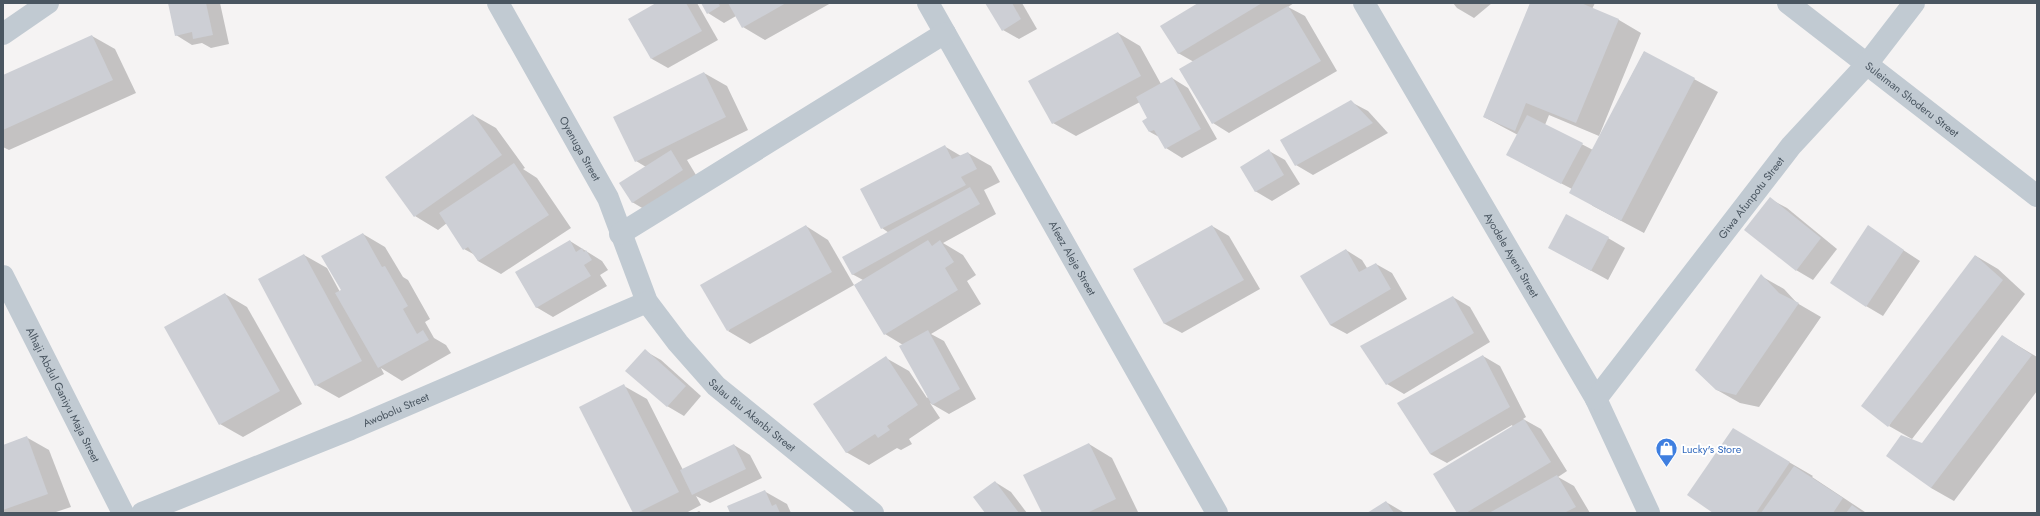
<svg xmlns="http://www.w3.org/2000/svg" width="2040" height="516" viewBox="0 0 2040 516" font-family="Jost,sans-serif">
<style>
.shadow{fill:#0003}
.building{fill:#cdcfd5}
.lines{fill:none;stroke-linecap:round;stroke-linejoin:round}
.minor{stroke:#c1cad2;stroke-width:22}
.labels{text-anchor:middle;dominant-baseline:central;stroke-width:4;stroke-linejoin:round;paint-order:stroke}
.street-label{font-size:11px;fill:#4a5661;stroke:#fff}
.shop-label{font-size:11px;fill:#366cbe;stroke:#fff;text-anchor:start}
</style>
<rect width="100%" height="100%" fill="#f5f3f3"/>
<g class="shadow">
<path d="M169 3H220L229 44 211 48 202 43 192 45 176 35Z"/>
<path d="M658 3H697L718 40 668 68 652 59Z"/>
<path d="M702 3H831L765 40 743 27 736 16 724 23 708 13Z"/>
<path d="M987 3H1022L1037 29 1019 39 1003 30Z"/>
<path d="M1200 3H1294L1288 7 1305 16 1337 71 1229 133 1213 123 1194 62 1178 53Z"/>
<path d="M1453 3H1492L1474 18 1457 8Z"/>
<path d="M1531 3H1595L1592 9 1619 20 1641 33 1599 136 1549 115 1545 125 1593 150 1644 52 1718 92 1644 233 1593 206 1572 189 1524 164 1518 135 1484 117Z"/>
<path d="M1118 33 1140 46 1161 84 1172 78 1188 88 1217 139 1182 158 1166 148 1159 137 1150 132 1149 118 1140 102 1076 136 1053 123Z"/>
<path d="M92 36 115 49 136 93 9 150 3 147V76Z"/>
<path d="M704 73 727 86 748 130 687 160 699 180 649 212 632 202 646 167 636 161Z"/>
<path d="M1351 102 1368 111 1388 133 1313 175 1296 165Z"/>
<path d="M473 115 496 128 525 168 523 169 537 178 571 228 501 274 478 261 475 255 464 249 447 223 438 230 415 216Z"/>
<path d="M944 146 961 156 968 153 991 166 1000 182 984 190 996 214 943 243 963 255 976 275 967 281 981 304 931 334 944 341 976 399 949 414 930 403 940 418 909 439 912 444 901 450 897 448 869 465 846 452 886 358 909 371 927 398 928 397 903 345 885 334 855 285 863 280 852 274 889 233 882 228Z"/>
<path d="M1269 151 1285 160 1300 184 1272 201 1255 191Z"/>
<path d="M1770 199 1787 208 1837 249 1813 280 1796 270Z"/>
<path d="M806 226 828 240 854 285 750 344 728 331Z"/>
<path d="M1212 226 1229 236 1260 289 1182 333 1165 324 1134 270Z"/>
<path d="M1868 227 1920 261 1883 316 1866 306Z"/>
<path d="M363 234 385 247 403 277 408 280 430 319 425 322 434 338 446 345 451 353 402 381 381 368 384 374 339 398 316 385 304 255 327 268 340 292 342 290Z"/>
<path d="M1608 238 1625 248 1608 280 1566 257Z"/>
<path d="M570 241 602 261 608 270 600 275 607 286 553 317 536 307Z"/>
<path d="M1346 250 1362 260 1367 268 1376 264 1392 273 1407 299 1347 334 1330 325Z"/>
<path d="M1976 256 1998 269 2025 294 1912 439 1889 426Z"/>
<path d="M1761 276 1784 289 1797 303 1821 317 1759 407 1740 403 1717 390Z"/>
<path d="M225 294 247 307 302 404 243 437 220 424Z"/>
<path d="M1453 297 1470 307 1490 342 1404 394 1387 384Z"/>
<path d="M2002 336 2037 357V391L1954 501 1931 488 1922 445Z"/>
<path d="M645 351 661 360 701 396 684 416 667 406Z"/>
<path d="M1483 356 1500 366 1526 417 1523 419 1541 429 1567 471 1558 477 1574 486 1590 513H1458L1513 427 1512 425 1447 463 1430 454Z"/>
<path d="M624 386 647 399 683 470 734 445 750 455 762 478 710 503 696 496 701 505 686 513H634Z"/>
<path d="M26 437 49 450 71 507 53 513H3V446Z"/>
<path d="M1756 443 1813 476 1812 477 1865 512 1715 513Z"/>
<path d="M1089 444 1112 458 1138 512 1043 513Z"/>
<path d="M995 482 1011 492 1027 513H986Z"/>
<path d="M764 491 787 504 791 513H731Z"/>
<path d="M1386 502 1403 512 1404 513H1369Z"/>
<path d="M699 511 702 513H695Z"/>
</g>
<g class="building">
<path d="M168 3H206L213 35 193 39 192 32 175 36Z"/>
<path d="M656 3H686L702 31 651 59 628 19Z"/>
<path d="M701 3H718L720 6 707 14Z"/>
<path d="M728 3H786L742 28Z"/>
<path d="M985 3H1012L1021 19 1002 31Z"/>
<path d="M1198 3H1262L1178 54 1160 26Z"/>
<path d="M1530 3H1581L1619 19 1576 123 1526 103 1515 131 1483 117Z"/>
<path d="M1288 6 1321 61 1212 124 1179 69Z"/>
<path d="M1118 32 1141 76 1052 124 1028 81Z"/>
<path d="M92 35 113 80 3 130V75Z"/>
<path d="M1644 51 1695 78 1621 221 1569 193Z"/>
<path d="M704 72 726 117 635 162 613 117Z"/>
<path d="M1172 77 1201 129 1165 149 1154 130 1149 132 1142 121 1147 118 1136 97Z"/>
<path d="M1351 100 1373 123 1295 166 1280 140Z"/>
<path d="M473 114 502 155 414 217 385 177Z"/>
<path d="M1527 115 1583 143 1561 184 1506 155Z"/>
<path d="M945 145 952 159 968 152 977 169 961 177 966 185 881 229 860 189Z"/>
<path d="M1269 149 1284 175 1255 192 1240 167Z"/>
<path d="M671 150 683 170 632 203 619 183Z"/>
<path d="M514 163 549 215 478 261 468 247 463 250 439 213Z"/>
<path d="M970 187 980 204 852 275 842 257Z"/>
<path d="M1770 197 1821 238 1796 271 1744 230Z"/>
<path d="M1566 214 1609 237 1591 271 1548 248Z"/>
<path d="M806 225 832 272 727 331 700 285Z"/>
<path d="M1212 225 1244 280 1164 324 1133 269Z"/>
<path d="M1868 225 1904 250 1866 307 1830 283Z"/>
<path d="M363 233 382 267 385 266 408 306 403 309 417 334 423 330 429 340 378 368 335 293 341 290 321 256Z"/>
<path d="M570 240 576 252 582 248 584 252 586 250 592 260 584 265 591 276 536 308 515 272Z"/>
<path d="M928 240 932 246 940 240 954 262 945 268 958 290 884 335 854 285Z"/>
<path d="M1346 249 1359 272 1376 263 1391 289 1330 325 1300 276Z"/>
<path d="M304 254 362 361 315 386 258 279Z"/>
<path d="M1975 255 2003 280 1888 427 1861 406Z"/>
<path d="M1761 274 1779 293 1799 303 1736 395 1716 390 1695 370Z"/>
<path d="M225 293 280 391 219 425 164 327Z"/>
<path d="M1453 296 1474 333 1386 385 1360 346Z"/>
<path d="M928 330 960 389 932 405 899 346Z"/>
<path d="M2002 335 2032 355 1931 488 1886 456 1901 435 1922 443Z"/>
<path d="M645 349 686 386 667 407 625 371Z"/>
<path d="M1483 355 1510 407 1430 454 1397 403Z"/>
<path d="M886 356 918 405 887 426 890 430 878 438 875 434 846 453 813 404Z"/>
<path d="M624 384 679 492 637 513H633L579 407Z"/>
<path d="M1524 419 1551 462 1466 513H1457L1433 474Z"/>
<path d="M1733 428 1790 462 1756 513H1713L1687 495Z"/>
<path d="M27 436 48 494 3 510V445Z"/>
<path d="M1089 443 1116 499 1087 513H1042L1023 475Z"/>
<path d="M734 444 746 469 692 495 680 470Z"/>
<path d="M1794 466 1843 498 1833 513H1761Z"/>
<path d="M1557 475 1576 507 1564 513H1489Z"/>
<path d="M995 481 1019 513H985L973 497Z"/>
<path d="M765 490 772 506 776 504 780 513H730L727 506Z"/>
<path d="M1386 501 1394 513H1367Z"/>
<path d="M1852 505 1863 513H1846Z"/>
</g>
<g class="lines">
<g class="minor">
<path id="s1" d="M498 3 608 198 647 302 678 343 716 386 873 513"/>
<path id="s2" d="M928 3 1217 513"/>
<path id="s3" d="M1364 3 1596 399 1649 513"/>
<path id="s4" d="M1788 3 2037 196"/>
<path d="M3 34 48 3"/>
<path d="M620 234 945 33"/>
<path id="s5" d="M3 276 123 513"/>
<path id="s6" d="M1596 399 1791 146 1867 64 1914 3"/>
<path id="s7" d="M142 513 351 429 647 302"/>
</g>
</g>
<defs>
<symbol id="shop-pin" viewBox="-11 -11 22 30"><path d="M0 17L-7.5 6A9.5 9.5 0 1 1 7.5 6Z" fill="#3f7fe0" stroke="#fff"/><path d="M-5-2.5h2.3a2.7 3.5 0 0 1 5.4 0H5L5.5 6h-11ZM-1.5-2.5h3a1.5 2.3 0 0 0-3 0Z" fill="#fff"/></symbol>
</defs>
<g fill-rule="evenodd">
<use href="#shop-pin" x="1654" y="436" width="25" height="34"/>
</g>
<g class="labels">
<g class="street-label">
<text stroke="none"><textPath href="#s4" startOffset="157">Suleiman Shoderu Street</textPath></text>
<text stroke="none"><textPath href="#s1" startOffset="167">Oyenuga Street</textPath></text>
<text stroke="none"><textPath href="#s6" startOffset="254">Giwa Afunpotu Street</textPath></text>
<text stroke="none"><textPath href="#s3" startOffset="292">Ayodele Ayeni Street</textPath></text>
<text stroke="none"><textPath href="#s2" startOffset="293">Afeez Aleje Street</textPath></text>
<text stroke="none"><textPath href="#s5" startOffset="133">Alhaji Abdul Ganiyu Maja Street</textPath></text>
<text stroke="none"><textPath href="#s7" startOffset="274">Awobolu Street</textPath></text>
<text stroke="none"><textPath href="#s1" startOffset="490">Salau Biu Akanbi Street</textPath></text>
</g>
<g class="shop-label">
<text x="1682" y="449">Lucky's Store</text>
</g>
</g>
<rect width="2040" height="516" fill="none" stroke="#4a5661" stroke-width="8"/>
</svg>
